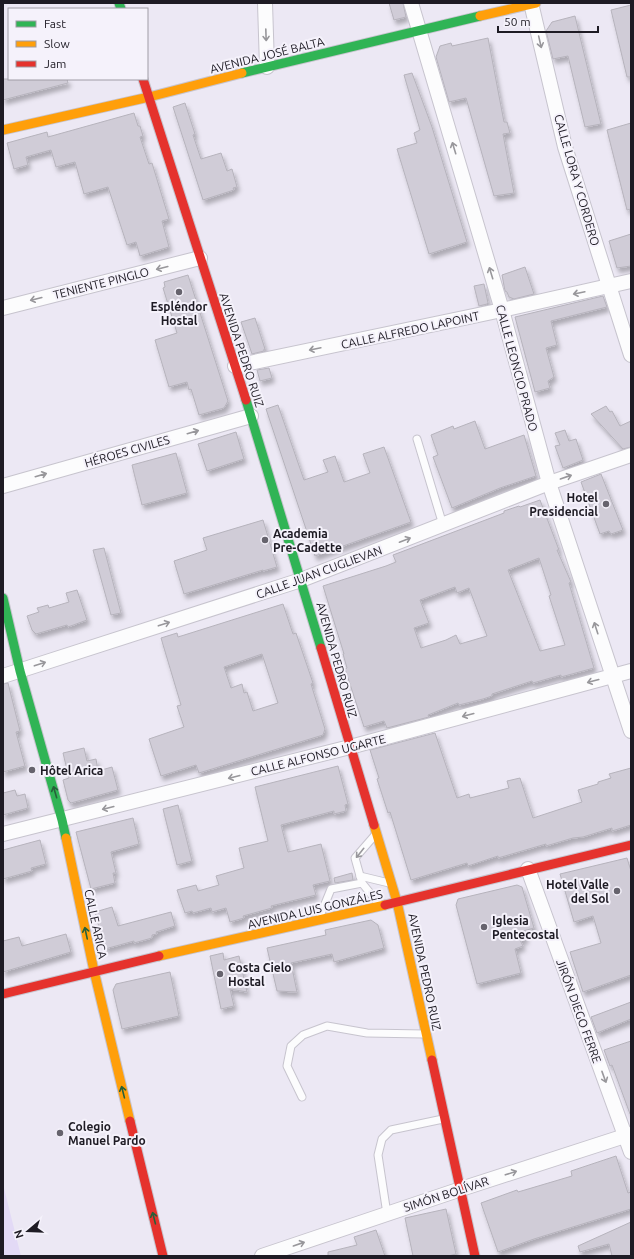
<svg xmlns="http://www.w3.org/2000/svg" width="634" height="1259" viewBox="0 0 634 1259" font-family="Ubuntu,sans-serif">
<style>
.green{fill:#e3daf6}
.building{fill:#d0ccd7;stroke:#b6b3bc;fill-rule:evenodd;filter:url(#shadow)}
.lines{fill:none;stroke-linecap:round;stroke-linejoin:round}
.lane-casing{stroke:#c7c4ce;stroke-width:9}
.street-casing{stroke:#c7c4ce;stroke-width:16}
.fast-casing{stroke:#c7c4ce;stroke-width:11}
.slow-casing{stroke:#c7c4ce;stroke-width:11}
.jam-casing{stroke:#c7c4ce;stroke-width:11}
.lane{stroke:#fcfcfd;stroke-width:7}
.street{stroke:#fcfcfd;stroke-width:14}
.fast{stroke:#30b455;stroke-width:9}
.slow{stroke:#ff9f0a;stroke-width:9}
.jam{stroke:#e5322d;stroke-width:9}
.oneway{stroke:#98979b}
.oneway2{stroke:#26603a}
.poi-dot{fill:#66636d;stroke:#f5f2fb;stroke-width:1.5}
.labels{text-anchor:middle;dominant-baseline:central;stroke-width:4;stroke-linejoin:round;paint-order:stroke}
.street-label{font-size:12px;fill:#1e1b24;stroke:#f5f2fb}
.poi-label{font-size:12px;font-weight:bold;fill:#1e1b24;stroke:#f5f2fb;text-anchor:start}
</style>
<defs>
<filter id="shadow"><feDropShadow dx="2.5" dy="4.5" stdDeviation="2" flood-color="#0004"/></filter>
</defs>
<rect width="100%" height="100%" fill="#ece8f4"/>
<path class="green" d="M3 1184 21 1256H3Z"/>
<g class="building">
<path d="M389 3H403L406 17 394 20Z"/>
<path d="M631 5V77H627L611 10Z"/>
<path d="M575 16 601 124 585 127 568 56 553 59 546 31 552 22Z"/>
<path d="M488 38 504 122H507L510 133 503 134 514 193 494 196 466 98 449 102 436 57 440 46 451 43 452 46Z"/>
<path d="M412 73 432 127 467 242 429 254 397 149 417 143 414 133 420 130 404 75Z"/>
<path d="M3 79H67L68 83 3 100Z"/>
<path d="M185 103 195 134 193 135 201 159 221 153 227 171 232 169 237 187 233 188 234 190 203 200 173 107Z"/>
<path d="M134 113 138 126H140L143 136 140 137 149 164 152 163 169 219 162 221 169 247 140 256 136 242 127 245 108 187 84 194 75 162 56 167 51 150 26 157 28 165 14 169 7 143 47 132 48 137Z"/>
<path d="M631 123V209L627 210 607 130Z"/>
<path d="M631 234V266L617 268 609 241Z"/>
<path d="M525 267 534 294 514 299 509 297 507 292 505 291 502 275Z"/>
<path d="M188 275 228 401 224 408 199 415 191 389 189 390 187 382 169 387 155 340 177 333 163 288 165 287 164 282Z"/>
<path d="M484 284 488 303 487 304 479 306 474 286Z"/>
<path d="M603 296 607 307 551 321 557 345 546 348 554 377 548 381 550 388 535 392 515 317Z"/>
<path d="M255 318 265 349H264V351L252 354 241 322Z"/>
<path d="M269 368 272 378 260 381 257 370Z"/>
<path d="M278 405 304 480 328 472 323 460 335 456 344 482 370 473 363 454 384 447 411 522 315 556 266 409Z"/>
<path d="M606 406 610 412 612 411 620 426 631 421V447L623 449 591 414Z"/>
<path d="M475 421 485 449 524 435 536 476 500 488 452 508 433 457 438 455 431 435 453 426 454 429Z"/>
<path d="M565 430 569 441 576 439 583 460 563 468 555 446 560 445 555 433Z"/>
<path d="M236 432 244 459 207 471 198 444Z"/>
<path d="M176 453 187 493 142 505 132 465Z"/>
<path d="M601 474 623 530 611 534 609 531 600 534 581 482Z"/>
<path d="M540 500 559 550H557L571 582 569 583 594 668 561 677V675L533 683 532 681 492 694V696L483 699 459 705 458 703 428 715 429 717 387 728 384 721 364 727 345 669 347 668 343 654H344L323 586 386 566 396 562 393 555 504 513V511L519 506 520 507ZM539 558 551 595 549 596 565 645 540 651 508 570ZM455 587 457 593 469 588 487 636 460 644 456 635 446 640 421 648 414 628 429 623 420 600Z"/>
<path d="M263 520 277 567 263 571V570L184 594 174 561 207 550 203 538Z"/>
<path d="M104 548 121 613 111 615 93 550Z"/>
<path d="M77 590 87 620 68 627 67 625 36 634 32 630 27 616 39 612 37 608 48 605 49 608 69 602 66 593Z"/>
<path d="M283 604 293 634 296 633 313 683 311 684 325 729 323 735 199 773 196 765 161 776 149 739 184 727 177 706 181 705 161 638 177 633 178 637ZM262 654 278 703 253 711 247 692 244 693 242 684 231 688 224 667Z"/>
<path d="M8 683 20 731 16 732 25 766 3 772V684Z"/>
<path d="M435 733 457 798 469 794 470 798 509 788 507 781 520 778 533 818 582 802 578 790 598 784V782L611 778 609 774 631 768V825L612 831V828L583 837 573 838 546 846V844L498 858V856L468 866 467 863 411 880 390 812 388 813 377 779 379 778 370 750Z"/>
<path d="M84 748 87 761 96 759 98 771 112 767 118 790 71 803 68 800 63 780 69 778 63 753Z"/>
<path d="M338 766 348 804 345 805 346 811 334 814V811L281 825 288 852 321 844 330 881 313 885 316 895 271 906 272 908 243 916 244 918 230 922 226 908 212 912 211 908 193 913 192 911 185 913 177 890 196 885 198 891 219 885 216 876 244 868 239 848 268 841 255 787Z"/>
<path d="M15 790 17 796 25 794 28 808 3 815V793Z"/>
<path d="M178 805 192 861 177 865 163 809Z"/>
<path d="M133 818 139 844 111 852 116 873H113L115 883 91 889 76 832Z"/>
<path d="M40 840 46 864 31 868 32 871 3 879V850Z"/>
<path d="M627 858 631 871V975L583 992 570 952 601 943 593 916 574 922 560 874Z"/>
<path d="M352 873 353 880 335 883 334 878Z"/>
<path d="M517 885 522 887 534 928 523 931 526 939 520 940 523 946 515 949 521 973 477 984 456 905 458 899Z"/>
<path d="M112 907 118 926 171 912 175 926 156 932 157 934 152 935V938L134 943V941L105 949 95 912Z"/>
<path d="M371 920 378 925 384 948 334 962 332 954 291 963 297 992 277 991 267 948 326 935 325 930Z"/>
<path d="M66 934 71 952 3 972V941L19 937 22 946Z"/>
<path d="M223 953 224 960 239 956 247 992 230 989 234 1006 221 1009 210 956Z"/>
<path d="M170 972 179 1016 122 1029 113 990 116 984Z"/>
<path d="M631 1002V1019L597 1033 591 1017Z"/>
<path d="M631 1041V1114H630L612 1065 610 1066 604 1050Z"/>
<path d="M616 1156 628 1193 631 1192V1209L534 1239 498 1252 481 1203 517 1190 518 1192 572 1176 571 1171Z"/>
<path d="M446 1209 456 1254 448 1256H413L405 1218Z"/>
<path d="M631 1222V1256H612L609 1244 580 1252 578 1246Z"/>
<path d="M376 1230 385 1256H328V1252L357 1245 354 1237Z"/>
</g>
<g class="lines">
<defs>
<g id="lane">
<path d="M417 439 443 525"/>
<path d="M375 835 355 858 362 883 379 904"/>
<path d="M360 876 389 883"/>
<path d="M320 916 331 889 362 883"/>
<path d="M302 1097 287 1066 291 1046 303 1035 327 1026 367 1033 424 1034"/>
<path d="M387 1214 378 1155 382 1139 391 1130 443 1119"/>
</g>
<g id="street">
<path d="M265 3 267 67"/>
<path d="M411 3 502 310 549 483 631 731"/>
<path d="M531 3 565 147 631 355"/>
<path d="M3 308 200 258"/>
<path d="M235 366 502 310 631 281"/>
<path d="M3 486 251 416"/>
<path d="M3 676 301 580 549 483 631 455"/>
<path d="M3 834 350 747 631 671"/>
<path d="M528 869 631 1152"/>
<path d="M262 1256 461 1189 631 1134"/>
</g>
<g id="fast">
<path d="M119 3 121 9"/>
<path d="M242 73 480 16"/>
<path d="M246 400 321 648"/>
<path d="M3 598 20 671 62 820 66 838"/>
</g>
<g id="slow">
<path d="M480 16 536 3"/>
<path d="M3 130 149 97 242 73"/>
<path d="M374 825 397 902 432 1060"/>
<path d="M66 838 94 971 130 1121"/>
<path d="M159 956 385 905"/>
</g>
<g id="jam">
<path d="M143 79 246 400"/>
<path d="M321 648 374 825"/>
<path d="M385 905 631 845"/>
<path d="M3 994 159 956"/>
<path d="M432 1060 475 1256"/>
<path d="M130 1121 163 1256"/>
</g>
</defs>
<use href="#lane" class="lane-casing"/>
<use href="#street" class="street-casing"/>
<use href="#fast" class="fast-casing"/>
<use href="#slow" class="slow-casing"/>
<use href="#jam" class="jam-casing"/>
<use href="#lane" class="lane"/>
<use href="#street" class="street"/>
<use href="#fast" class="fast"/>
<use href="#slow" class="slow"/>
<use href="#jam" class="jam"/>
</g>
<defs><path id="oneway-shaft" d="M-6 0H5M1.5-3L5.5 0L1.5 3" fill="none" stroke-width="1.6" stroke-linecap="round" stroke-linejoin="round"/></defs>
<g class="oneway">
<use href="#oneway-shaft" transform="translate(266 35) rotate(88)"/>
<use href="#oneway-shaft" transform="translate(540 42) rotate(77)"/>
<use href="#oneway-shaft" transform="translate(454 148) rotate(-107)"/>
<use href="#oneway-shaft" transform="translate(162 268) rotate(166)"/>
<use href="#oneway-shaft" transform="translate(491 273) rotate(-107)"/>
<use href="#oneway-shaft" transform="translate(579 293) rotate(168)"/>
<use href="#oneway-shaft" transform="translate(36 299) rotate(166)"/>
<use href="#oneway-shaft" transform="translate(315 349) rotate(168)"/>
<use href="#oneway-shaft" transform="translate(193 432) rotate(-16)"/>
<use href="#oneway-shaft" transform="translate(41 475) rotate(-16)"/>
<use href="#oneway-shaft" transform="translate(566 477) rotate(-19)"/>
<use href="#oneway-shaft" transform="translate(405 540) rotate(-21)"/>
<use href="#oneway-shaft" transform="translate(164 624) rotate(-18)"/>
<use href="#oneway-shaft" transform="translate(596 628) rotate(-108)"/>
<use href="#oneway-shaft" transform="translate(40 664) rotate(-18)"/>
<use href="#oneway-shaft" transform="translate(593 681) rotate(165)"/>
<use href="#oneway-shaft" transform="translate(468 715) rotate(165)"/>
<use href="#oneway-shaft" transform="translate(234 777) rotate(166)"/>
<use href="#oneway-shaft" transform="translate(108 808) rotate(166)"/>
<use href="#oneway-shaft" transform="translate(360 853) rotate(129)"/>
<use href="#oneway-shaft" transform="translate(604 1077) rotate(70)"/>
<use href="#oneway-shaft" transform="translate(511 1173) rotate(-18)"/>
<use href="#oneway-shaft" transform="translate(299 1244) rotate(-19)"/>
</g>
<g class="oneway2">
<use href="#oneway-shaft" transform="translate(55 792) rotate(-106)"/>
<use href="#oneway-shaft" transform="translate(86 933) rotate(-102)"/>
<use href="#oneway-shaft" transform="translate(123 1092) rotate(-104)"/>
<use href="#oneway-shaft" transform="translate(154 1218) rotate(-104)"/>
</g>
<g class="poi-dot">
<circle cx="179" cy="292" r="4"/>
<circle cx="606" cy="504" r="4"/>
<circle cx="265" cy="540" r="4"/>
<circle cx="32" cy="770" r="4"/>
<circle cx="617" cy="891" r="4"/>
<circle cx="484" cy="927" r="4"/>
<circle cx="220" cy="974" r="4"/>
<circle cx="60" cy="1133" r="4"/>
</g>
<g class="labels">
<g class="street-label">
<text transform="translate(267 55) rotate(-14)">AVENIDA JOSÉ BALTA</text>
<text transform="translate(577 180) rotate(74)">CALLE LORA Y CORDERO</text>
<text transform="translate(101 283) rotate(-14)">TENIENTE PINGLO</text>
<text transform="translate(410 330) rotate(-12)">CALLE ALFREDO LAPOINT</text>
<text transform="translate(242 350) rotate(72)">AVENIDA PEDRO RUIZ</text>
<text transform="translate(517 368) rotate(75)">CALLE LEONCIO PRADO</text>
<text transform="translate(127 451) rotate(-16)">HÉROES CIVILES</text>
<text transform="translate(319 572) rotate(-20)">CALLE JUAN CUGLIEVAN</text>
<text transform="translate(337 660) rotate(74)">AVENIDA PEDRO RUIZ</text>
<text transform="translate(318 755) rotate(-14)">CALLE ALFONSO UGARTE</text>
<text transform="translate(315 909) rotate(-13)">AVENIDA LUIS GONZÁLES</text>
<text transform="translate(96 924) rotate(78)">CALLE ARICA</text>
<text transform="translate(425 972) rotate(78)">AVENIDA PEDRO RUIZ</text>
<text transform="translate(579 1011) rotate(70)">JIRÓN DIEGO FERRE</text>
<text transform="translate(446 1194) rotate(-18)">SIMÓN BOLÍVAR</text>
</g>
<g class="poi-label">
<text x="179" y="306" text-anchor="middle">Espléndor<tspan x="179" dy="14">Hostal</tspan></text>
<text x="598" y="497" text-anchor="end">Hotel<tspan x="598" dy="14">Presidencial</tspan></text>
<text x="273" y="533">Academia<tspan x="273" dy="14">Pre-Cadette</tspan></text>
<text x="40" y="770">Hôtel Arica</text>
<text x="609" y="884" text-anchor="end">Hotel Valle<tspan x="609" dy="14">del Sol</tspan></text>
<text x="492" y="920">Iglesia<tspan x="492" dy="14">Pentecostal</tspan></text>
<text x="228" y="967">Costa Cielo<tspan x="228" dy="14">Hostal</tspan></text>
<text x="68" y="1126">Colegio<tspan x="68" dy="14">Manuel Pardo</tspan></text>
</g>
</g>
<rect width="634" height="1259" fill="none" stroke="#1e1b24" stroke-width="8"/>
<rect x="8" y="8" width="140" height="72" fill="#f5f2fb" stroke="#9f9ca5"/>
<rect x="16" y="21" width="20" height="6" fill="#30b455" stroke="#9f9ca5"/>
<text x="44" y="28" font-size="12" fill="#1e1b24">Fast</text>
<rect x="16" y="41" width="20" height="6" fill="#ff9f0a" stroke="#9f9ca5"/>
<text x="44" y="48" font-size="12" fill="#1e1b24">Slow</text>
<rect x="16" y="61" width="20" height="6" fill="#e5322d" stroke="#9f9ca5"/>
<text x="44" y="68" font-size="12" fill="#1e1b24">Jam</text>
<g transform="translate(28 1231) rotate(251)" stroke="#f5f2fb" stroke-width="3" paint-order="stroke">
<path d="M0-3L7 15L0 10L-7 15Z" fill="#1e1b24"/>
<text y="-6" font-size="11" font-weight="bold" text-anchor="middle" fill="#1e1b24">N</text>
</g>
<path d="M498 26v6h100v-6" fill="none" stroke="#1e1b24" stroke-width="2"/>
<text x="504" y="26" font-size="12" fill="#1e1b24" stroke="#f5f2fb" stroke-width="3" paint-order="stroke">50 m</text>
</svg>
